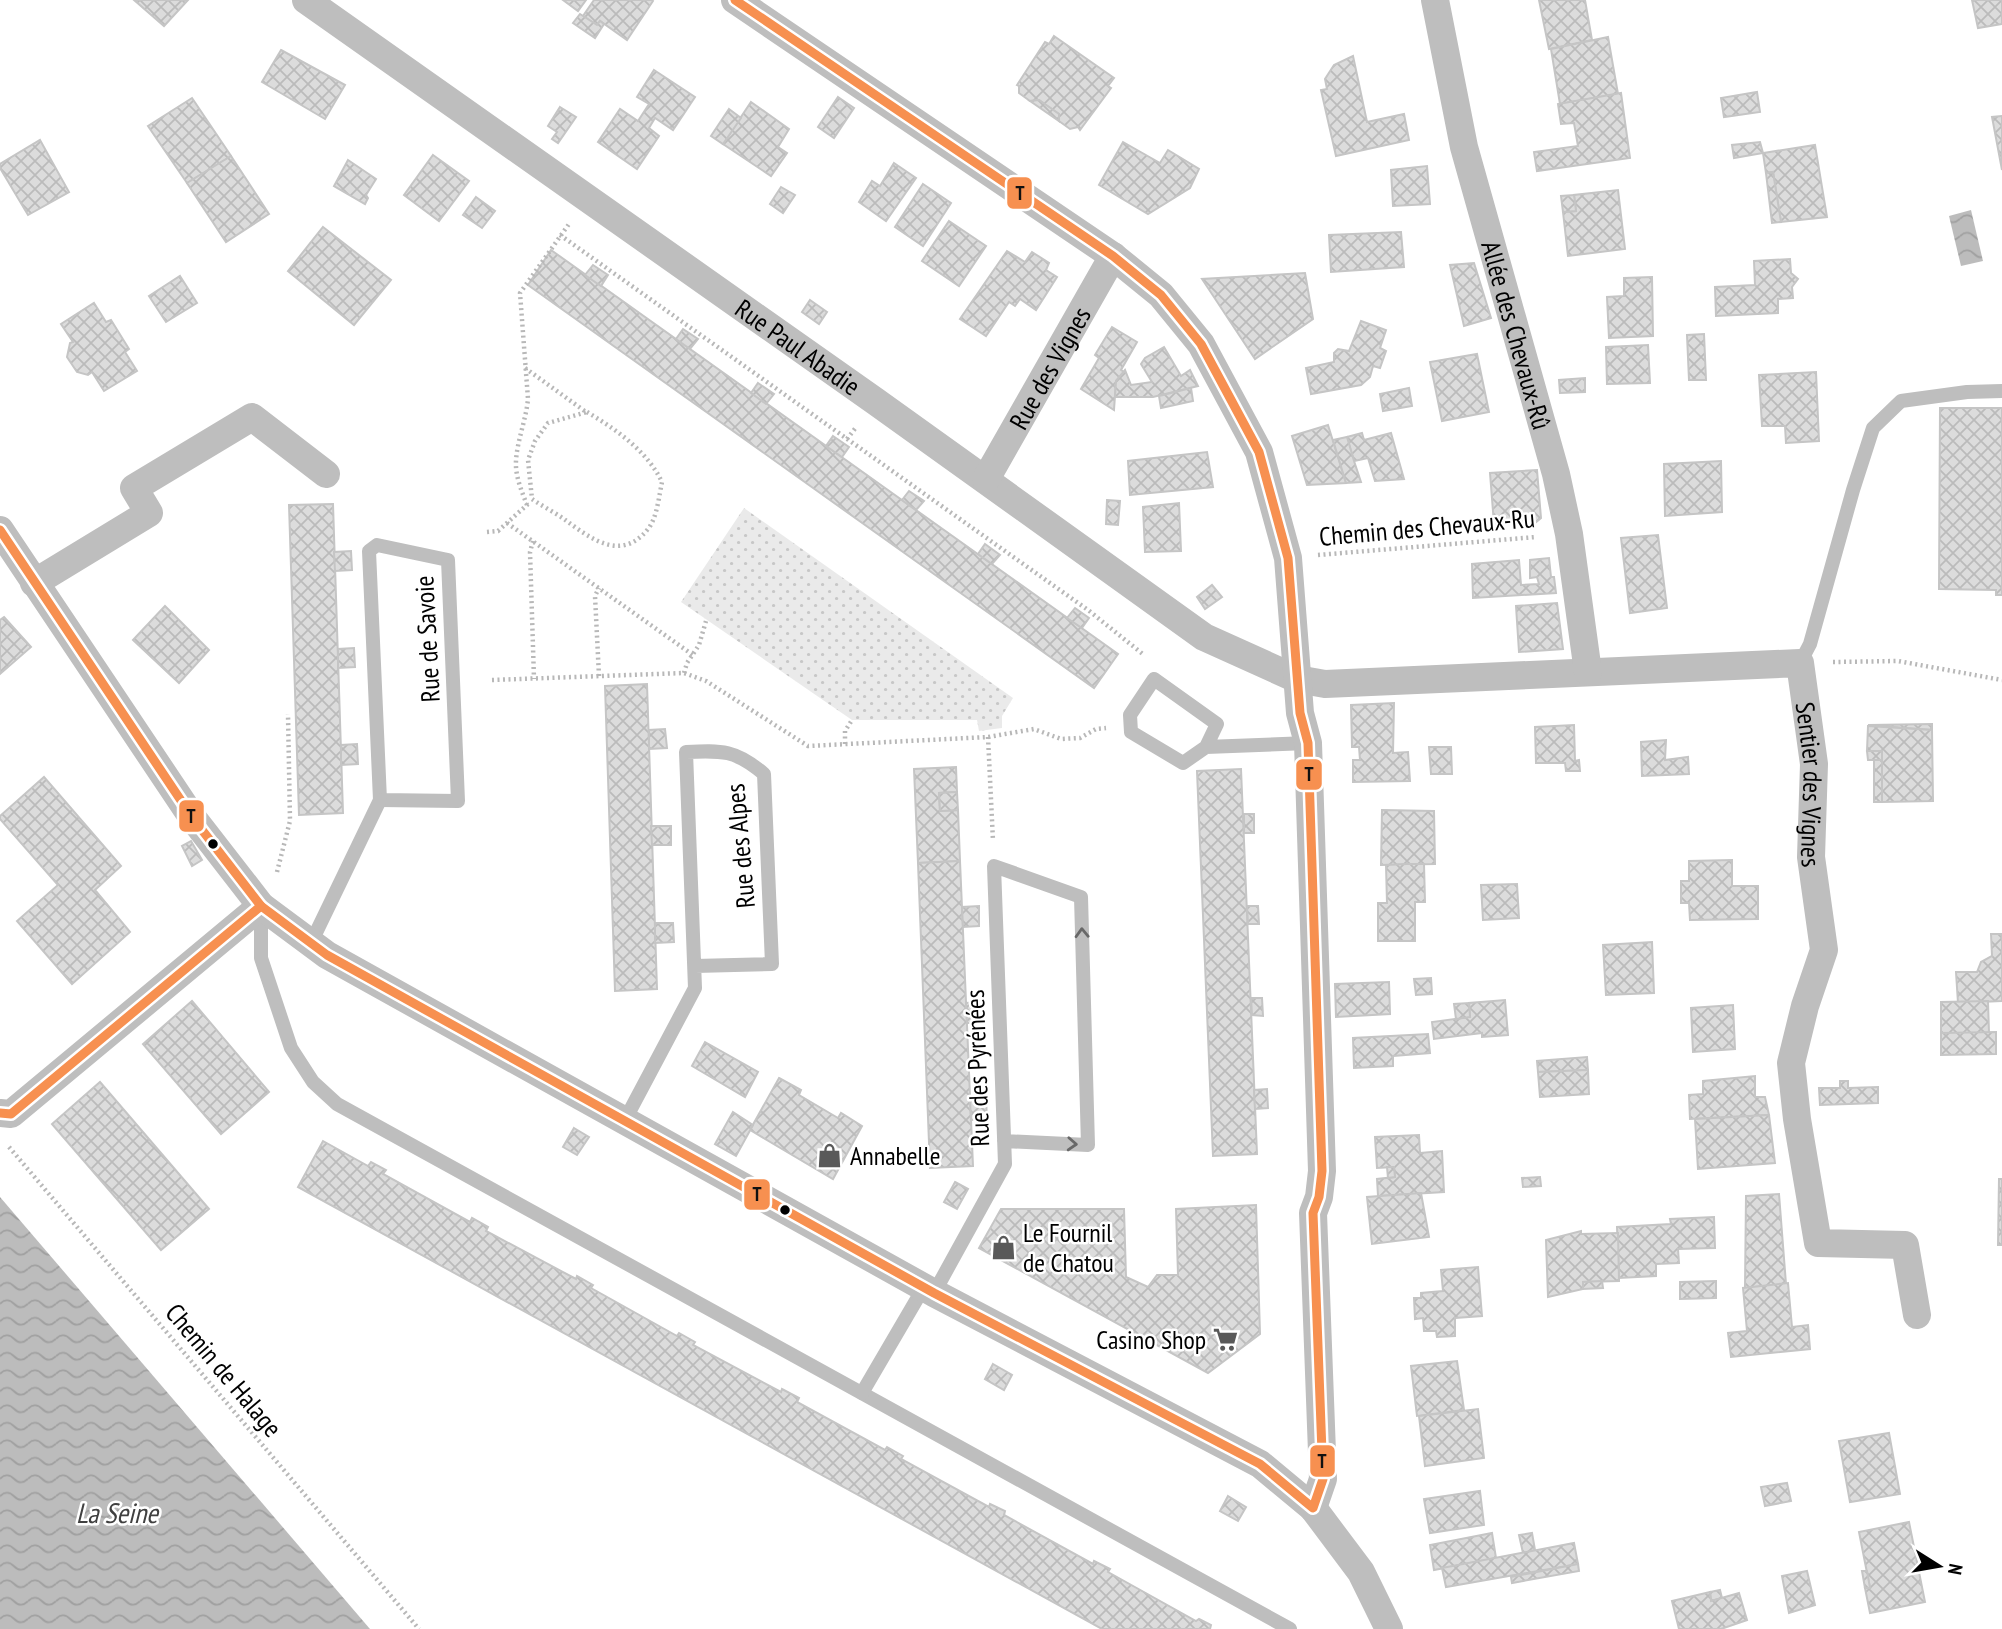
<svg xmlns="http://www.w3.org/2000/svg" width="2002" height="1629" viewBox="0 0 2002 1629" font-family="'PT Sans Narrow',sans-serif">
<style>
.park{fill:url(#park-dots)}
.water{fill:url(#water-waves)}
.building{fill:url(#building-cross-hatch);stroke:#c5c5c5;stroke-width:2}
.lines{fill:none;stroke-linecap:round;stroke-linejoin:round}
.path{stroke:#b8b8b8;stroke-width:4.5;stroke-dasharray:2 3.5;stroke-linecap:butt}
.lane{stroke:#bebebe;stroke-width:14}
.street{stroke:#bebebe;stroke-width:28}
.bus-1-casing{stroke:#fff;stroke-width:14}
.bus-1{stroke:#f79050;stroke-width:9}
.oneway{stroke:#686868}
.bus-dot{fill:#000;stroke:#fff;stroke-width:2.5}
.labels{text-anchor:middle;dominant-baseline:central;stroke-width:5;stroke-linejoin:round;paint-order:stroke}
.street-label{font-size:26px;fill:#000;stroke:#fff}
.poi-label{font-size:26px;fill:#000;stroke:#fff;text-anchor:start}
.water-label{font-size:28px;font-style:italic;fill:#404040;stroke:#fff}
.line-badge{stroke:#fff;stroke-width:2.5}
.pale-badge-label{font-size:19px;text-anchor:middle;font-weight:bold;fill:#111}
</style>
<defs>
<pattern id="park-dots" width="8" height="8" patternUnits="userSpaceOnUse" patternTransform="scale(1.75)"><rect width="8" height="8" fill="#eaeaea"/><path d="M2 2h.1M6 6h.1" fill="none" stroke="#c7c7c7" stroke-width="1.8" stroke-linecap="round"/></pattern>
<pattern id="water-waves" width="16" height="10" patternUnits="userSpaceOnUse" patternTransform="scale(1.75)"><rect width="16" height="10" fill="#bcbcbc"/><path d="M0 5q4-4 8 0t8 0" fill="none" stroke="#a0a0a0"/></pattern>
<pattern id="building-cross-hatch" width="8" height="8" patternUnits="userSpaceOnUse" patternTransform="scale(1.75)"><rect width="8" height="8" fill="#dcdcdc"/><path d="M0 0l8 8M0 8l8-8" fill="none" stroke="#bbb"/></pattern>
</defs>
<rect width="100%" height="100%" fill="#fff"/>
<path class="park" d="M744 508 1013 698 1002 716V728L979 731 977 720H852L681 602Z"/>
<g class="water">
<path d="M1971 210 1983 261 1961 266 1949 216Z"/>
<path d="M0 1197 370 1629H0Z"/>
</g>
<g class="building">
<path d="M134 0H188L164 26Z"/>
<path d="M563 0H586L578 11Z"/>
<path d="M594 0H652L653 1 627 40 600 21 597 25 583 16Z"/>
<path d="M1539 0H1585L1592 40 1549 49Z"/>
<path d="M1972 0H2002V24L1978 28Z"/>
<path d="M580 14 597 25 600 21 604 24 595 38 573 23Z"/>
<path d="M1054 36 1114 78 1108 86 1111 88 1080 130 1078 127 1070 129 1059 121V114L1039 100 1030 101 1019 93V86L1017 85 1045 42 1049 44Z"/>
<path d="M1608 37 1618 94 1560 104 1551 49Z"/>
<path d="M281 50 345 85 325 119 262 82Z"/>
<path d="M1353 56 1367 122 1404 114 1409 140 1336 156 1321 90 1327 89 1325 79 1334 65Z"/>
<path d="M654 70 695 97 673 130 655 118 649 128 659 136 637 169 598 142 620 109 638 121 649 104 637 97Z"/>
<path d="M1757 92 1760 112 1724 117 1721 98Z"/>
<path d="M1621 93 1630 158 1537 171 1534 152 1578 146 1574 123 1561 124 1558 104Z"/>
<path d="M838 97 854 108 834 138 818 127Z"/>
<path d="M192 98 231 156 187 183 148 126Z"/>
<path d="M1039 100 1059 114V121L1030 101Z"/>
<path d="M751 102 789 129 778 147 787 153 771 176 723 144Z"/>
<path d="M560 107 576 117 558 143 552 139 557 132 548 126Z"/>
<path d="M729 109 741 118 723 144 711 136Z"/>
<path d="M2002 116V170L1992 117Z"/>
<path d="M40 140 69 192 28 215 0 168V164Z"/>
<path d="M1123 142 1160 163 1168 150 1199 169 1190 188 1148 214 1099 185Z"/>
<path d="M1760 142 1763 153 1734 158 1732 145Z"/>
<path d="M1815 145 1827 217 1781 222 1773 172 1766 173 1763 153Z"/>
<path d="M433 155 469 181 439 221 404 195Z"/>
<path d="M231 156 269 214 226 242 187 183Z"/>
<path d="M348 160 376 179 366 195 368 198 365 204 334 186Z"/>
<path d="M894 163 916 178 886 221 859 202 872 181 880 186Z"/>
<path d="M1427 166 1430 204 1393 206 1391 170Z"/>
<path d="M1773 172 1781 222 1772 223 1766 173Z"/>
<path d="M923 184 951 203 923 246 895 227Z"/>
<path d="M781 187 795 195 783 213 770 204Z"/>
<path d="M1618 190 1625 249 1568 256 1563 212 1576 211 1574 195Z"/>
<path d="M1574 195 1576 211 1563 212 1561 196Z"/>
<path d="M476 197 495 211 482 228 463 215Z"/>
<path d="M949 221 986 246 959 286 922 261Z"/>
<path d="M323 227 391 280 354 325 288 271Z"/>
<path d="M1401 232 1404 267 1331 272 1329 235Z"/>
<path d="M551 250 1118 654 1094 688 528 285Z"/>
<path d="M1007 251 1025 262 1032 252 1049 263 1046 270 1057 277 1036 310 1020 299 1015 306 1009 302 986 336 960 319Z"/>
<path d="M1790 259 1791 273 1798 279 1792 287 1793 298 1778 299V313L1716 316 1715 287 1755 285 1754 261Z"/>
<path d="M1474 263 1491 318 1464 326 1450 265Z"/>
<path d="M593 265 608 275 601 286 585 275Z"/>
<path d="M1305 273 1313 319 1255 359 1202 279Z"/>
<path d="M180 276 197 303 166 322 149 296Z"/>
<path d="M1652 277 1653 336 1609 338 1607 297 1624 296V278Z"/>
<path d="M810 300 827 312 819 324 802 312Z"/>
<path d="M94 303 106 322 111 320 129 349 125 352 137 371 104 391 92 372 88 375 77 372 67 357 70 343 73 342 61 324Z"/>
<path d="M1361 321 1386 330 1380 348 1386 351 1380 368 1373 366 1370 377 1361 385 1311 394 1306 368 1334 362V353L1338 349 1349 351Z"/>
<path d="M1112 327 1137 342 1121 370 1124 372 1116 381 1114 410 1081 389 1099 358 1095 355Z"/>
<path d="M683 329 698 339 690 349 676 339Z"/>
<path d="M1704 334 1706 380H1689L1687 335Z"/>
<path d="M1648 345 1650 383 1607 384 1606 347Z"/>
<path d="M1164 347 1181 376 1190 370 1198 386 1153 397H1115L1116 381 1125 370 1131 385 1152 382 1141 364 1145 358Z"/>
<path d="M1477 354 1489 412 1442 421 1430 362Z"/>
<path d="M1816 372 1819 441 1786 443 1785 426H1762L1759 375Z"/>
<path d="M1585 378V392L1560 393 1559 380Z"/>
<path d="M758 383 774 394 766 404 751 393Z"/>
<path d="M1191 388 1193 401 1161 408 1159 396Z"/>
<path d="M1409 388 1412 406 1383 411 1380 394Z"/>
<path d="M1940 408H2002V595H1996V590L1939 589Z"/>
<path d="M1328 425 1346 483 1307 485 1292 436Z"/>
<path d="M1362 433 1364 440 1391 433 1404 479 1375 481 1368 458 1354 461 1347 437Z"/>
<path d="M833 436 849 447 842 457 826 446Z"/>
<path d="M1347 437 1354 461 1361 482 1346 483 1333 440Z"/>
<path d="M1207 452 1213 487 1130 495 1128 461Z"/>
<path d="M1721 461 1722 512 1665 516 1664 464Z"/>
<path d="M1537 470 1541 518 1535 523 1494 524 1490 473Z"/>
<path d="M909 491 924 501 916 510 902 500Z"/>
<path d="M1107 500 1120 501 1118 525 1106 524Z"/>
<path d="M1179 503 1181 551 1145 552 1143 507Z"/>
<path d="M333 504 343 813 299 815 289 505Z"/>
<path d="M1658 535 1667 608 1630 613 1621 538Z"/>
<path d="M985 544 1000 555 992 564 978 554Z"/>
<path d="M351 551 352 570 335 571 334 552Z"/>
<path d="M1549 558 1551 577H1554L1556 593 1473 598 1472 564 1519 560 1521 585 1539 584 1537 577 1530 578V560Z"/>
<path d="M1212 585 1222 597 1205 609 1197 597Z"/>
<path d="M1557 603 1563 649 1519 652 1516 606Z"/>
<path d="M165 606 209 650 179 683 133 640Z"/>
<path d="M1075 608 1089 618 1082 628 1067 618Z"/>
<path d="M4 617 31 647 0 674V620Z"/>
<path d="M354 648 355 667 338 668V649Z"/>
<path d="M647 684 657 989 615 991 605 686Z"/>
<path d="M1394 703 1393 753 1408 752 1410 781 1353 782V760H1360L1359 747H1352L1351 705Z"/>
<path d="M1932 724V730L1868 725Z"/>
<path d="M1574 725 1575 761 1579 760 1580 771H1566L1565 763H1536L1535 727Z"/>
<path d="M1868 726 1932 730 1933 801 1882 802V751H1867Z"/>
<path d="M665 729 667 748 649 749V730Z"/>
<path d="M1666 740 1665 760 1688 757 1689 774 1642 776 1641 742Z"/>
<path d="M357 744 358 764 341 765V745Z"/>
<path d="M1429 747H1451L1452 774H1431Z"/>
<path d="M1867 751H1882V760H1868Z"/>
<rect x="1874" y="760" width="8" height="42"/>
<path d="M956 767 957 792 939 793 940 811 958 810 960 861 918 863 914 769Z"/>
<path d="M1241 769 1257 1154 1213 1156 1197 771Z"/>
<path d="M44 777 121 866 95 890 130 932 72 984 17 921 58 885 0 819V816Z"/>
<path d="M957 792 958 810 940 811 939 793Z"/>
<path d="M1382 810 1434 811 1435 864 1381 865Z"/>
<rect x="1244" y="814" width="10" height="19"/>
<path d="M651 826H671V845H652Z"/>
<path d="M191 841 202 860 192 866 182 846Z"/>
<path d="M1732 860V886H1758V919L1690 920 1689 903H1681V881H1689V861Z"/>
<path d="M960 861 973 1166 930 1168 918 863Z"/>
<path d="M1407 864H1424L1425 902H1415V941H1378V903H1387L1386 865Z"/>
<path d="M1517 884 1519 918 1483 920 1481 885Z"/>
<path d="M979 906V926L963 927 962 907Z"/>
<path d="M1247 906H1258L1259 924H1248Z"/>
<path d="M655 923H673L674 942 655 943Z"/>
<path d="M1991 934H2002V1001L1958 1003 1956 972H1977L1981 962 1992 956Z"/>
<path d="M1652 942 1654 993 1606 995 1603 945Z"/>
<path d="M1431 978 1432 994 1416 995 1414 979Z"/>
<path d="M1389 982 1390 1014 1336 1017 1335 984Z"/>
<path d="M1251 998H1262L1263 1016 1252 1015Z"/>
<path d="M1505 1000 1508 1035 1482 1037V1033L1434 1039 1432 1022 1470 1017 1469 1003Z"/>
<path d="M192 1001 269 1092 221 1134 143 1044Z"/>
<path d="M1988 1001 1989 1033H1941V1002Z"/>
<path d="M982 1002 983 1023H967L966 1003Z"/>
<path d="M1469 1003 1470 1017 1456 1019 1454 1004Z"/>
<path d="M1733 1005 1735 1049 1693 1052 1691 1008Z"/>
<path d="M1996 1032V1054L1941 1055V1033Z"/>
<path d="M1428 1034 1430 1053 1393 1056V1066L1354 1068 1353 1038Z"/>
<path d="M705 1042 758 1072 745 1097 692 1066Z"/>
<path d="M1587 1057 1588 1070 1538 1072 1537 1061Z"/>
<path d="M1588 1070 1589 1094 1540 1097 1538 1072Z"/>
<path d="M1755 1076V1097H1765L1769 1115 1690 1119 1689 1095 1703 1094V1081Z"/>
<path d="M779 1078 801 1090 799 1095 838 1118 841 1113 862 1126 833 1179 750 1130Z"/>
<path d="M1840 1081H1848V1088L1878 1087V1103L1820 1105 1819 1088H1840Z"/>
<path d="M100 1082 209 1209 161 1250 52 1124Z"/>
<path d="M1267 1089 1268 1108 1255 1109 1254 1090Z"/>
<path d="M986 1099 987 1119 971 1120 970 1100Z"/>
<path d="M733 1112 753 1125 736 1156 715 1144Z"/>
<path d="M1769 1115 1775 1163 1698 1169 1695 1119Z"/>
<path d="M574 1128 589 1137 577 1155 563 1147Z"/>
<path d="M1419 1135 1420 1153 1442 1151 1444 1192 1378 1196 1377 1179 1395 1177 1394 1167 1377 1168 1375 1137Z"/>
<path d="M323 1141 368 1166 371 1162 386 1170 383 1174 470 1222 472 1218 488 1227 486 1231 576 1279 577 1276 593 1285 591 1288 677 1336 679 1333 695 1342 693 1345 781 1392 782 1389 799 1398 797 1402 885 1450 887 1447 903 1456 901 1459 989 1507 990 1504 1005 1511 1004 1515 1093 1564 1094 1561 1110 1569 1108 1572 1196 1621 1199 1619 1211 1625 1210 1629H1102L298 1187Z"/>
<path d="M1387 1167H1394L1395 1177 1388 1178Z"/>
<path d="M1540 1177 1541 1186 1523 1187 1522 1178Z"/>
<path d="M1999 1179H2002V1245H1998Z"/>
<path d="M955 1182 968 1189 957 1209 944 1202Z"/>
<path d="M1421 1193 1429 1237 1372 1244 1367 1197Z"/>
<path d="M1779 1194 1786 1284 1745 1288 1746 1196Z"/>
<path d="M1256 1205 1260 1334 1208 1373 979 1248 1001 1209H1124L1126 1277 1148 1287 1157 1275H1178L1176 1209Z"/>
<path d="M1714 1217 1715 1248 1678 1249 1679 1263 1656 1264V1276L1619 1278 1617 1227 1671 1224 1670 1219Z"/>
<path d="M1581 1231V1234L1618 1233 1619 1281 1583 1282V1289L1548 1297 1546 1240Z"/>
<path d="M1478 1267 1482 1316 1455 1318V1336L1437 1337 1436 1331H1424L1423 1318 1415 1319 1414 1298H1421V1293L1443 1291 1441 1270Z"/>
<path d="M1602 1281 1603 1288 1583 1289V1282Z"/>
<path d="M1716 1281V1298L1680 1299V1282Z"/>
<path d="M1788 1283 1792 1327 1808 1325 1810 1349 1731 1357 1728 1333 1747 1331 1743 1288Z"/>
<path d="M1457 1361 1464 1410 1417 1416 1411 1366Z"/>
<path d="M993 1364 1012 1375 1004 1390 985 1379Z"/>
<path d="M1478 1409 1484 1458 1425 1466 1419 1416Z"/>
<path d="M1889 1433 1900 1494 1850 1502 1839 1441Z"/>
<path d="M1787 1483 1791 1501 1765 1506 1761 1487Z"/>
<path d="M1480 1491 1484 1525 1430 1533 1424 1499Z"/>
<path d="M1228 1496 1246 1507 1238 1521 1220 1511Z"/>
<path d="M1909 1522 1925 1602 1870 1613 1865 1588H1870L1859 1532Z"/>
<path d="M1492 1533 1496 1558 1434 1570 1430 1545Z"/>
<path d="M1532 1533 1535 1550 1523 1553 1519 1535Z"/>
<path d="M1574 1543 1578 1564 1446 1587 1442 1568Z"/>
<path d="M1578 1564 1579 1571 1512 1583 1511 1577Z"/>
<path d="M1807 1571 1815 1605 1789 1613 1782 1576Z"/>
<path d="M1862 1571H1867L1870 1588H1865Z"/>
<path d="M1720 1590 1722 1598 1711 1601 1710 1592Z"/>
<path d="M1710 1592 1711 1601 1739 1593 1747 1620 1721 1629H1679L1672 1601Z"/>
</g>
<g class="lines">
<g class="path">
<path d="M560 235 1088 610 1144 655"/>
<path d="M525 368 586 412"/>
<path d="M587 412C617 430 647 451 662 482 659 496 657 518 648 529 621 563 590 538 564 519 554 512 542 506 532 499L528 460 535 441 548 423Z"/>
<path d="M847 439 857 426"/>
<path d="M527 505C522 492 515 476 516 461 517 441 526 420 528 399L520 293 569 224"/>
<path d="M507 523 693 655"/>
<path d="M487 532 498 531 528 504"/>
<path d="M533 541 530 552 534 679"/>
<path d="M1318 555 1536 537"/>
<path d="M1833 662 1898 661 2002 680"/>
<path d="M684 673 687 663 699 645 706 621"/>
<path d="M599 676 595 596 599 588"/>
<path d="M492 680 684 673 706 681 808 746 988 737 1034 729 1061 739 1080 738 1096 729 1106 728"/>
<path d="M988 737 993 841"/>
<path d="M845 744V731L852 720"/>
<path d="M277 872 290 821 288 714"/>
<path d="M9 1147 419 1629"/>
</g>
<g class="lane">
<path d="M377 545 448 560 458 801 380 800 369 551Z"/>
<path d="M1800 663 1810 644 1853 490 1873 428 1901 401 1967 392 2002 391"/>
<path d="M1206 747 1217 724 1154 679 1130 715 1131 732 1183 763 1206 747 1308 743"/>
<path d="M261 908V958L291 1048 313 1082 337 1104 1290 1629"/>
<path d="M311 943 380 800"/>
<path d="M625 1120 695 988 686 752C722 750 736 750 764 774L772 964 695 966"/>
<path d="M934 1293 1005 1164 994 866 1081 897 1088 1145 1004 1141"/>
<path d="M862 1393 924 1287"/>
</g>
<g class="street">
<path id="s1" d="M306 0 875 401 1204 637 1297 679 1325 684 1800 663 1814 764 1811 857 1824 950 1805 1006 1791 1063 1797 1119 1818 1243 1905 1245 1917 1315"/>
<path d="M735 0 1113 256 1161 295 1201 344 1259 452 1288 558 1300 713 1308 743 1322 1171 1319 1197 1313 1213 1323 1479 1313 1508"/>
<path id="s2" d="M1435 0 1464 147 1556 474 1569 534 1588 672"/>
<path id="s3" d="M986 479 1113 256"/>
<path d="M0 530 192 817 261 906 327 955 934 1293 1260 1464 1313 1508 1361 1572 1389 1629"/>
<path d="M34 583 149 513 134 488 252 417 326 474"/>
<path d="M0 1113 11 1114 261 906"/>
</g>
<defs>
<g id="bus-1">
<path d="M0 530 192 817 261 906 327 955 934 1293 1260 1464 1313 1508 1323 1479 1313 1213 1319 1197 1322 1171 1308 743 1300 713 1288 558 1259 452 1201 344 1161 295 1113 256 735 0"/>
<path d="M0 1113 11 1114 261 906"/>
</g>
</defs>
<use href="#bus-1" class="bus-1-casing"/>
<use href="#bus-1" class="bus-1"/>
</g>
<defs><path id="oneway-chevron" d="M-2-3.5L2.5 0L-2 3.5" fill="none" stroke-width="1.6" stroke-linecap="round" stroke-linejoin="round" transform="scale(1.75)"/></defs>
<g class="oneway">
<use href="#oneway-chevron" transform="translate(1082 933) rotate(-92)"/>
<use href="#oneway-chevron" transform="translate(1072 1144) rotate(3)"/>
</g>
<defs>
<symbol id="shop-bare" viewBox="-9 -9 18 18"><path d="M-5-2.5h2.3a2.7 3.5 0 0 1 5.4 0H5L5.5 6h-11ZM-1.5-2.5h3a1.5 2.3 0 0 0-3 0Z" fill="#595959" stroke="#fff" stroke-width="2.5" paint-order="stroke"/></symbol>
<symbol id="supermarket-bare" viewBox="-9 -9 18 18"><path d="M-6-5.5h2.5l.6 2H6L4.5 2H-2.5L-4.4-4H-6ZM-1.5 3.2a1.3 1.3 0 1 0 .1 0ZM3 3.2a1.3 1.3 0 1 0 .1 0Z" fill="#595959" stroke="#fff" stroke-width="2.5" paint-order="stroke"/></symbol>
</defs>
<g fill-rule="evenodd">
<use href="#shop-bare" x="812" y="1138" width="35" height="35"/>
<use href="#shop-bare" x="986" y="1230" width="35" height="35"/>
<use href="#supermarket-bare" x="1208" y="1322" width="35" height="35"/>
</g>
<g class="bus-dot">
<circle cx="213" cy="844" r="6"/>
<circle cx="785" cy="1210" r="6"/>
</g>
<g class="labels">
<g class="street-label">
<text stroke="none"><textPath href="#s2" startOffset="345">Allée des Chevaux-Rû</textPath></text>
<text stroke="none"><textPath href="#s1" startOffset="602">Rue Paul Abadie</textPath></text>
<text stroke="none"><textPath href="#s3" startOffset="128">Rue des Vignes</textPath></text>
<text transform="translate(1427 527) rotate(-5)">Chemin des Chevaux-Ru</text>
<text transform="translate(427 639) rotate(-93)">Rue de Savoie</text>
<text stroke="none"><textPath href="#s1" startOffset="1829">Sentier des Vignes</textPath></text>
<text transform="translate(740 846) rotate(-95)">Rue des Alpes</text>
<text transform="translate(977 1068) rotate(-92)">Rue des Pyrénées</text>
<text transform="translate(224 1370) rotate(50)">Chemin de Halage</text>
</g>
<g class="poi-label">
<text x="850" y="1155">Annabelle</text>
<text x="1023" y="1232">Le Fournil<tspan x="1023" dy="30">de Chatou</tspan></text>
<text x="1206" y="1339" text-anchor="end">Casino Shop</text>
</g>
<g class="water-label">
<text x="117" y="1512">La Seine</text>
</g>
</g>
<g class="line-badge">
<rect x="1006" y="176" width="27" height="34" rx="7" fill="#f79050"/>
<rect x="1295" y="758" width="28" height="33" rx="7" fill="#f79050"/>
<rect x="178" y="799" width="27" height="34" rx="7" fill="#f79050"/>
<rect x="743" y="1178" width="28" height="33" rx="7" fill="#f79050"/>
<rect x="1309" y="1444" width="27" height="34" rx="7" fill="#f79050"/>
</g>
<g class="pale-badge-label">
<text x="1020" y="200">T</text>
<text x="1309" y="781">T</text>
<text x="191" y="823">T</text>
<text x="757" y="1201">T</text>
<text x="1322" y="1468">T</text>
</g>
<g transform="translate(1939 1566) rotate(101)" stroke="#ffffff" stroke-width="5" paint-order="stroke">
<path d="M0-5L12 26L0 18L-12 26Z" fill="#000000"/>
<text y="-10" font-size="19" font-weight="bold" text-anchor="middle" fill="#000000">N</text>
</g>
</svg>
